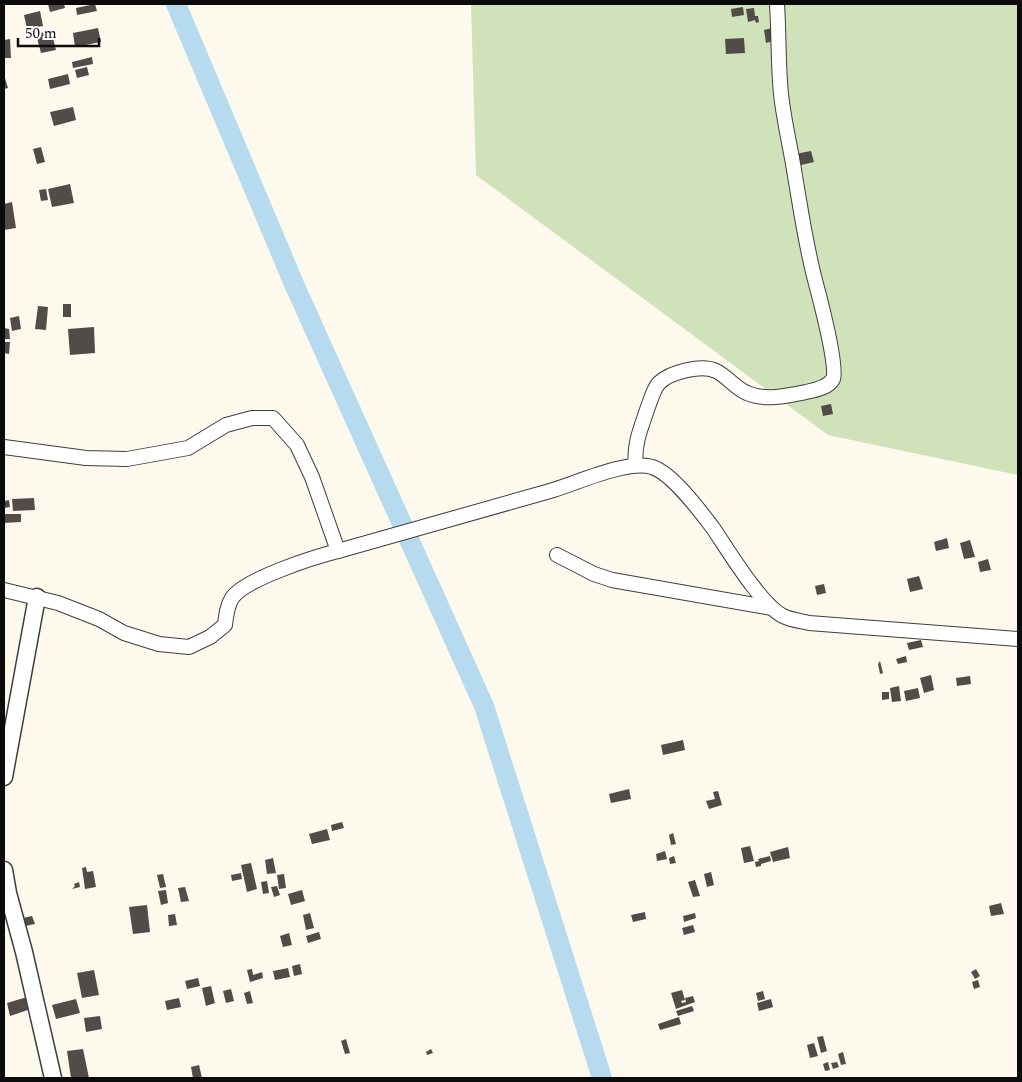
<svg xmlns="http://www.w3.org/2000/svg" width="1022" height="1082" viewBox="0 0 1022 1082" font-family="Spectral,serif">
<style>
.green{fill:#d0e2ba}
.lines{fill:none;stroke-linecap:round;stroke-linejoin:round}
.river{stroke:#b7dbee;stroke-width:20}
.building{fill:#524c49}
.minor-casing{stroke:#3e3e3e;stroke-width:16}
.tertiary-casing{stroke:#3e3e3e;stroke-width:19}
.minor{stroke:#fff;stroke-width:14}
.tertiary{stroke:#fff;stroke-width:16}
</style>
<rect width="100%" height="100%" fill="#fdf9ec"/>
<path class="green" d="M471 4H1018V475L828 435 476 175Z"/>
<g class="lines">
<path class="river" d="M176 4 294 284 484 706 602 1078"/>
</g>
<g class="building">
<path d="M48 4H64L65 8 50 12Z"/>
<path d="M95 4 97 11 77 15 76 8Z"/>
<path d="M743 7 744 15 732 17 731 9Z"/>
<path d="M754 8 755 16H758L759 22 756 23 755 20 748 22 746 9Z"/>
<path d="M40 11 43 26 27 29 24 15Z"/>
<path d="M98 28 101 42 75 47 73 33Z"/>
<path d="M772 28 774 41 766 43 764 30Z"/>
<path d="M51 30 56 50 41 53 36 34Z"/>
<path d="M744 38 745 53 726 54 725 39Z"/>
<path d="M10 39 11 58H4V40Z"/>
<path d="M92 57 93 64 73 68 72 62Z"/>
<path d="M87 67 89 75 77 78 75 70Z"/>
<path d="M68 74 70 84 50 89 48 79Z"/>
<path d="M4 75 8 88 4 89Z"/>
<path d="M73 107 76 120 54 126 50 112Z"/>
<path d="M41 147 45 162 37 164 33 149Z"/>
<path d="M811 151 814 162 797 166 795 154Z"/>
<path d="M70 184 74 203 52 207 48 189Z"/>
<path d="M46 189 48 200 41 201 39 190Z"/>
<path d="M12 202 16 228 4 230V204Z"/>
<rect x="63" y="304" width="8" height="13"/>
<path d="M38 306 48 307 46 330 35 329Z"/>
<path d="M19 316 21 329 12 331 10 318Z"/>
<path d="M94 327 95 353 70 355 68 329Z"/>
<path d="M4 328 9 329 10 339H4Z"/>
<path d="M5 342H10L9 354 4 353Z"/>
<path d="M831 404 833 414 823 416 821 406Z"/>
<path d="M34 498 35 510 13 511 12 499Z"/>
<path d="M9 500 10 507 4 508V501Z"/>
<path d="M4 514H21V522L4 523Z"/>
<path d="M947 538 949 548 936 551 934 542Z"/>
<path d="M970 540 975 557 964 559 960 543Z"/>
<path d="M988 559 991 570 980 572 978 562Z"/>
<path d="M919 576 923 589 910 592 907 579Z"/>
<path d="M824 584 826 593 817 595 815 586Z"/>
<path d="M921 640 923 647 909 650 907 643Z"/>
<path d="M906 656 907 662 898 664 896 659Z"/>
<path d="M880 661 883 673 880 674 878 664Z"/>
<path d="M931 675 934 690 924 693 920 678Z"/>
<path d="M970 676 971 684 957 686 956 678Z"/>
<path d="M899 686 901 701 892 702 890 688Z"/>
<path d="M918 688 920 698 906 701 904 691Z"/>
<path d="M882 692H889V699L882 700Z"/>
<path d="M683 740 685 750 663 755 661 745Z"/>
<path d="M629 789 631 799 611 803 609 794Z"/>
<path d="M718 791 722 805 709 809 706 801 715 799 713 792Z"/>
<path d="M342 822 344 828 332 831 331 825Z"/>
<path d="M327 829 330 840 312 844 309 834Z"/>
<path d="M673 833 676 844 671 845 669 835Z"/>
<path d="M750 846 754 861 744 863 741 848Z"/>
<path d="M788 847 790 858 773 862 770 852Z"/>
<path d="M665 851 667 859 657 861 656 854Z"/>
<path d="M674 856 676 863 670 864 669 858Z"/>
<path d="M770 856 771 861 761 864V866L756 867 755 862 759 861 758 859Z"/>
<path d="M273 858 276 873 267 874 265 860Z"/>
<path d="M251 863 257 889 247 892 241 865Z"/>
<path d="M86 867 87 872 93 871 96 887 85 889 82 868Z"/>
<path d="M711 872 714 885 707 887 704 874Z"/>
<path d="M241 873 242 879 232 881 231 875Z"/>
<path d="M163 874 166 887 160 888 157 875Z"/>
<path d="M284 874 286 888 279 889 277 875Z"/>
<path d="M695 880 700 896 693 897 688 882Z"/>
<path d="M267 881 269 893 263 894 261 882Z"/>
<path d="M79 882 80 887 72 889 75 886 74 884Z"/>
<path d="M277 886 280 895 274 897 271 887Z"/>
<path d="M185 887 189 901 181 902 178 888Z"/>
<path d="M166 890 168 903 161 905 158 891Z"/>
<path d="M302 890 305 901 291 905 288 894Z"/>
<path d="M1001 903 1004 914 991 916 989 906Z"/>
<path d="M147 905 150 932 133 934 129 907Z"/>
<path d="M645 912 646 919 633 922 631 915Z"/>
<path d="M310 913 314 928 306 930 303 915Z"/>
<path d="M695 913 696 918 684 922 683 916Z"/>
<path d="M175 914 177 925 169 926 168 915Z"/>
<path d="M32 916 35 924 25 926 23 918Z"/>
<path d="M693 925 695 932 684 935 682 928Z"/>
<path d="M319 932 321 939 308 943 306 936Z"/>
<path d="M289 933 292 945 283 947 280 936Z"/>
<path d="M300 964 302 974 294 976 292 966Z"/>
<path d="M288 968 290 977 275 980 273 971Z"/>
<path d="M252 969 253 975 262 972 263 978 250 982 247 970Z"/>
<path d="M976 969 980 976 975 979 971 972Z"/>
<path d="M94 970 99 995 82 998 77 973Z"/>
<path d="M198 978 200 986 187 989 185 981Z"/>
<path d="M978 980 980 987 974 989 972 982Z"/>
<path d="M211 986 215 1003 206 1006 202 988Z"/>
<path d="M231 989 234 1001 226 1003 223 991Z"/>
<path d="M682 990 685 1000 681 1001 682 1003 686 1002 685 998 693 996 695 1002 676 1009 671 993Z"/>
<path d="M250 991 253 1003 247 1004 244 993Z"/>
<path d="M763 991 765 999 758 1001 756 993Z"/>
<path d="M27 997 31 1009 10 1016 7 1003Z"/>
<path d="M179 998 181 1007 167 1010 165 1001Z"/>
<path d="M76 999 80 1013 56 1019 52 1005Z"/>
<path d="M771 999 773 1007 759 1011 757 1003Z"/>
<path d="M692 1006 694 1011 678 1016 676 1011Z"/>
<path d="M100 1016 102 1029 86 1032 84 1018Z"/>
<path d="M679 1017 681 1024 660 1030 658 1024Z"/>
<path d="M823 1036 827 1051 821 1053 817 1037Z"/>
<path d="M346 1039 350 1053 345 1054 341 1041Z"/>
<path d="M814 1043 818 1056 810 1058 807 1045Z"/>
<path d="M83 1049 89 1078H71L67 1051Z"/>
<path d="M431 1049 433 1053 427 1055 426 1052Z"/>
<path d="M843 1052 846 1064 841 1065 838 1054Z"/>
<path d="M828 1062 830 1070 825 1071 823 1064Z"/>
<path d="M837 1062 839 1067 833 1069 831 1063Z"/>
<path d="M199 1065 202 1078H193L191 1067Z"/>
</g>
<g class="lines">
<defs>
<g id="minor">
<path d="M4 447 86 458 127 459 188 448 226 425 252 418H273L297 445 312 477 338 551C409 531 479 511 550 491 575 484 628 459 652 467 672 473 700 511 713 528 728 550 761 605 783 616 791 620 801 621 809 623L1018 639"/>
<path d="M636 465C633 445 642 425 648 407 651 399 654 388 659 383 670 372 702 364 716 371 727 376 735 388 747 393 765 401 787 396 806 392 815 390 828 388 833 379 839 370 819 295 815 280 806 246 801 211 795 176 791 149 784 122 781 94 778 64 779 34 777 4"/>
<path d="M557 555 594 574 612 580 772 608"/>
<path d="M4 590 58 603 99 619 124 633 159 644 189 647 210 637 225 625C226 616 227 606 232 598 245 579 314 557 338 551"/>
</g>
<g id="tertiary">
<path d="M4 777 37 597"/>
<path d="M4 870 8 893 24 952 53 1078"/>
</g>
</defs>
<use href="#minor" class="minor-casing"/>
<use href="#tertiary" class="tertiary-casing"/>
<use href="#minor" class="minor"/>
<use href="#tertiary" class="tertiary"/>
</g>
<rect width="1022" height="1082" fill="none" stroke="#0b0b0b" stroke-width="10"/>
<path d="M18 38v8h81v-8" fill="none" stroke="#0b0b0b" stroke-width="2.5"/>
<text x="25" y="38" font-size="15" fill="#0b0b0b" stroke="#ffffff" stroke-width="4" paint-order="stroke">50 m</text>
</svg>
